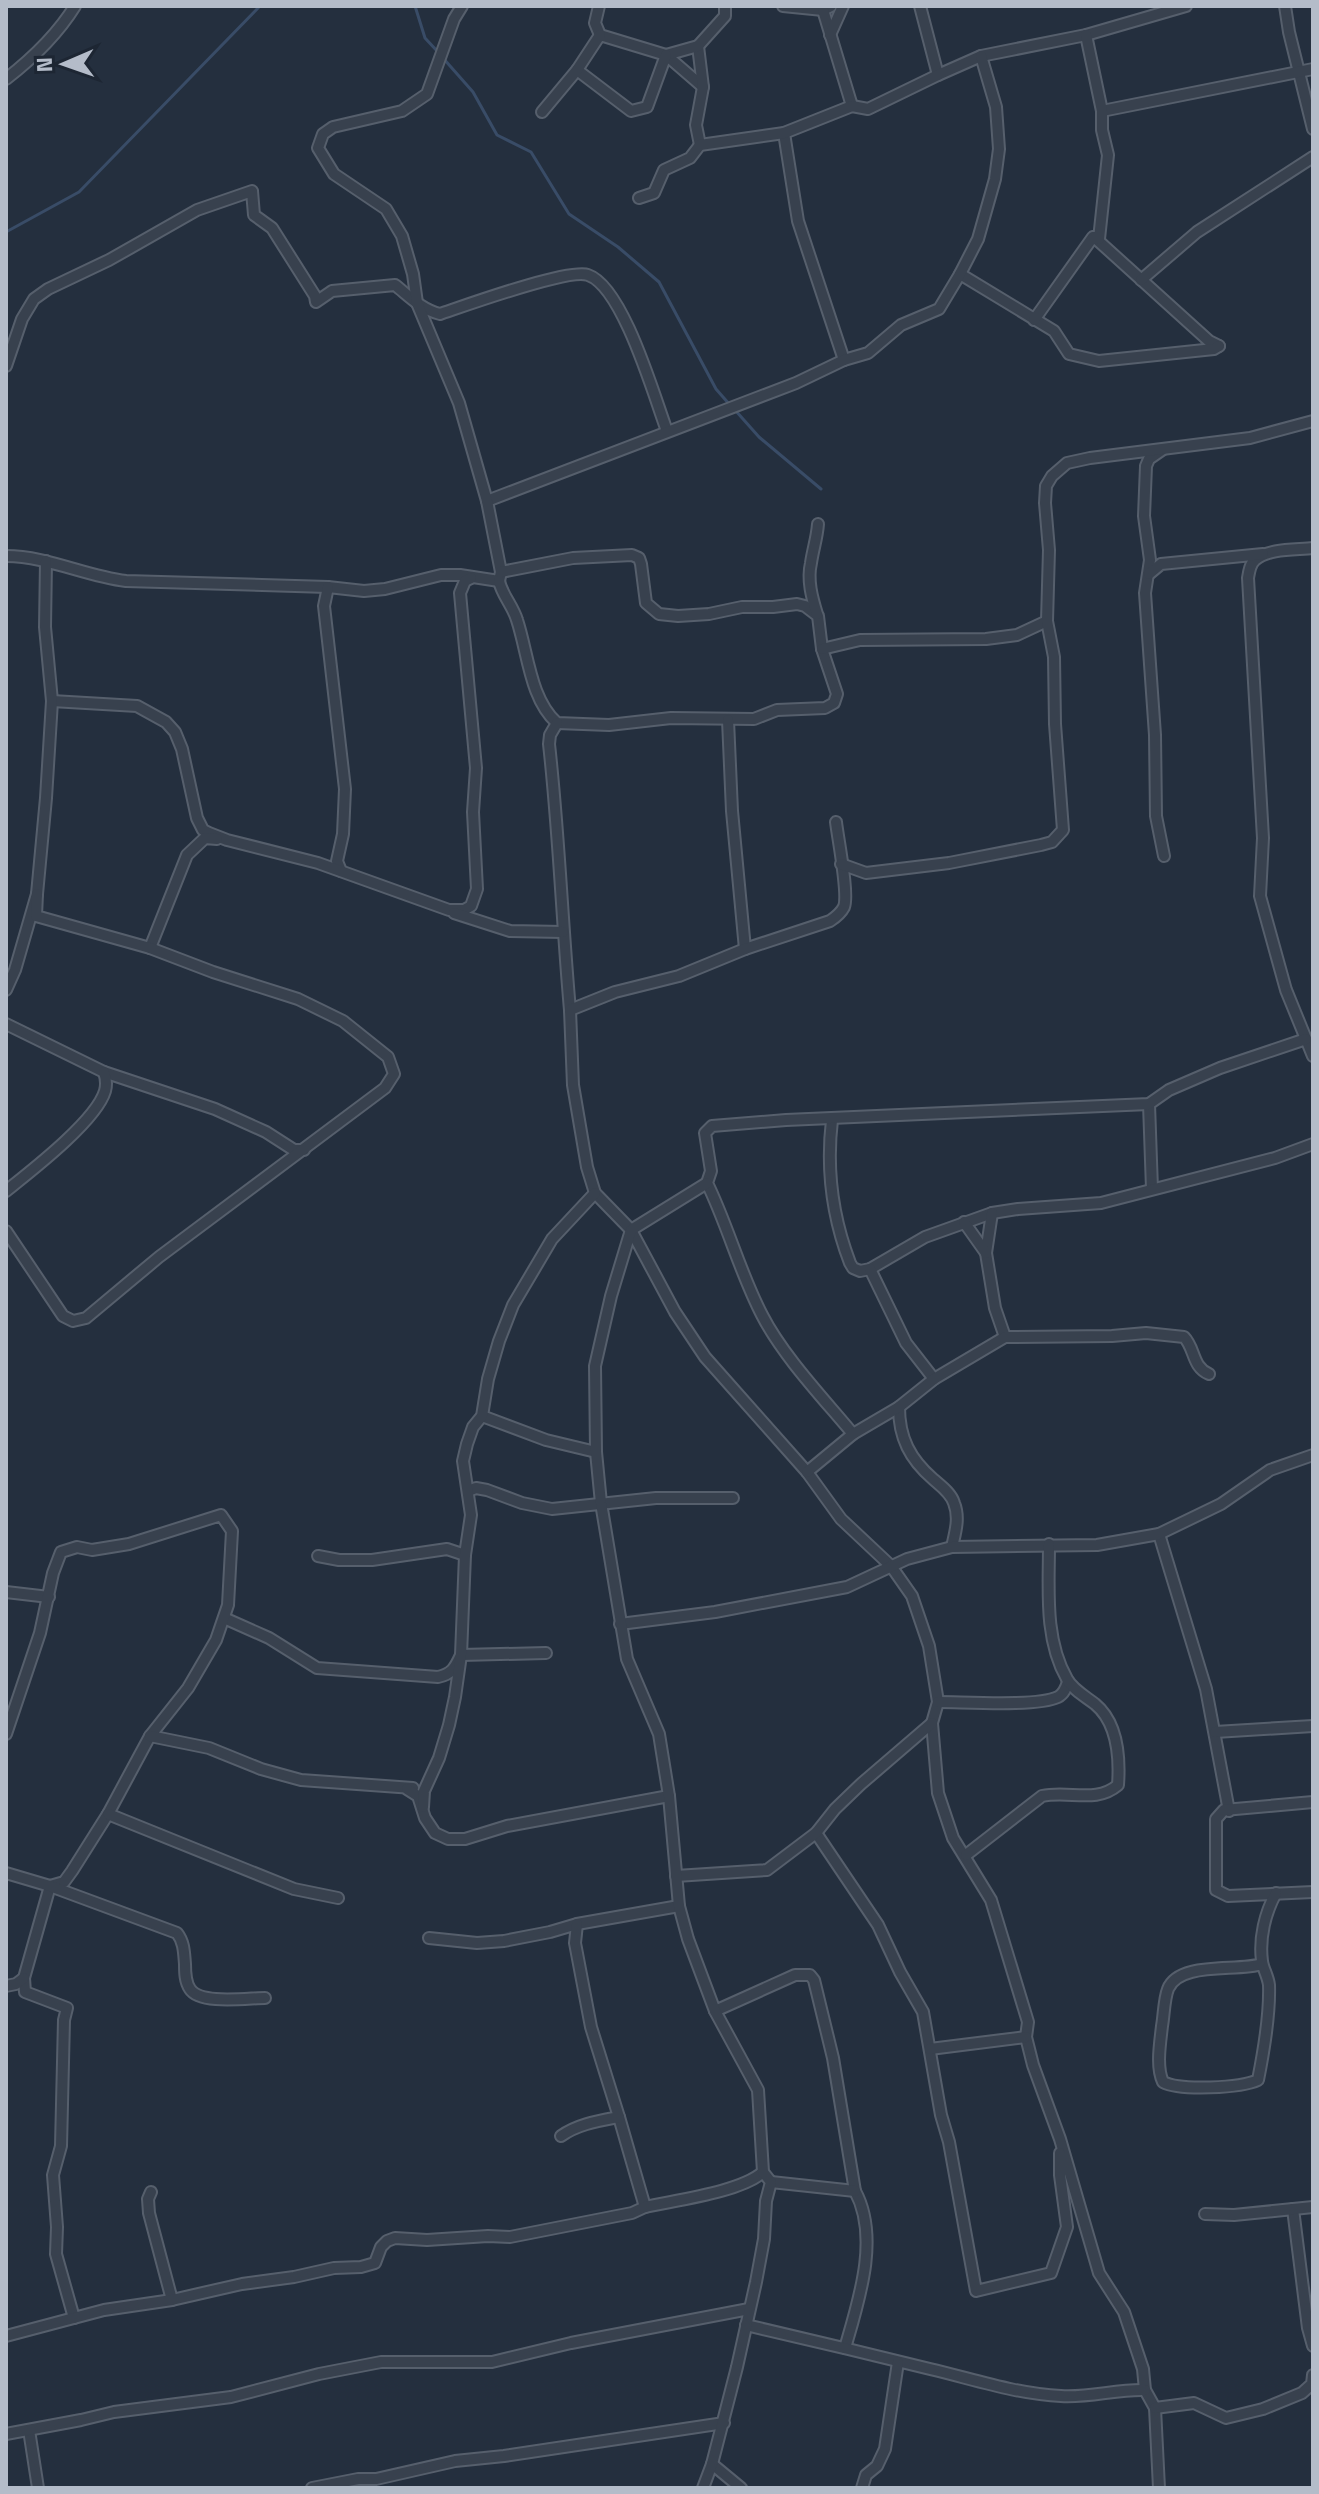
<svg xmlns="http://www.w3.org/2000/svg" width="1319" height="2494" viewBox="0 0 1319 2494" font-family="'Titillium Web',sans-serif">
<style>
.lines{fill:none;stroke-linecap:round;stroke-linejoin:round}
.stream{stroke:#394c67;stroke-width:3}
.minor-casing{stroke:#565f6c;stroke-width:14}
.minor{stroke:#38414e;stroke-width:10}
</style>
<rect width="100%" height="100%" fill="#242f3e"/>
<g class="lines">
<g class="stream">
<path d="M415 6 425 38 438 52"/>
<path d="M443 58 473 92 497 135 531 152 569 214 618 247 659 282 716 389 730 405"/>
<path d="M6 232 79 192 260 6"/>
<path d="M735 410 759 437 821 489"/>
</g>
<defs>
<g id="minor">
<path d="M599 6 595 23 600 35 666 55 703 87"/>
<path d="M783 6 823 10 831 6"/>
<path d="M920 6 938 75"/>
<path d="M1285 6 1289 32 1313 129"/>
<path d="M823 10 852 106"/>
<path d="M830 35 843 6"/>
<path d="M698 46 703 87 696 125 700 145"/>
<path d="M666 55 698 46 725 16V6"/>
<path d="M577 70 631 111 647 107 666 55"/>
<path d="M6 79C33 58 57 35 75 6"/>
<path d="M1102 111 1313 69"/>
<path d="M542 112 577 70 600 35"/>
<path d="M784 133 798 221 844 360"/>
<path d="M639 198 654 193 664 170 690 158 700 145 784 133 852 106 868 109 938 75 981 56 1086 35 1186 6"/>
<path d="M1094 237 1209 341 1219 346"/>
<path d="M960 274 1054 331 1069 354 1099 361 1214 349 1219 346"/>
<path d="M1141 280 1197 232 1313 157"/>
<path d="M1034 320 1093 237 1099 239 1108 155 1102 130V111L1086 35"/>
<path d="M6 366 22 319 34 299 48 289 109 260 197 210 252 191 254 215 272 228 315 296 316 302 332 291 395 285C409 296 422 310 440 314 464 306 569 268 588 275 623 287 654 396 667 431"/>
<path d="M1162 450 1149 459 1146 466 1144 516 1150 560 1145 593 1155 735 1156 816 1164 856"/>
<path d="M487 501 796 383 844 360 868 353 901 325 939 309 960 274 978 239 995 179 999 149 996 107 981 56"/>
<path d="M1313 548C1296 550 1269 548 1255 560 1250 564 1249 572 1248 578L1263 838 1260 896 1286 990 1313 1056"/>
<path d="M6 556C47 556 85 576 126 581L328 587 364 591 385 589 441 575H460L499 581 501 572 487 501 459 403 417 303 413 274 402 236 386 209 334 174 318 148 323 134 333 127 402 111 427 94 454 19 462 6"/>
<path d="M1149 574 1161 564 1263 554"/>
<path d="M499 581C502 595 513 606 517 620 528 653 530 699 557 723L609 725 671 718 754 719 777 710 825 708 834 703 837 694 822 649 818 616 805 606 797 604 773 607H742L709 614 678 616 659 614 646 603 641 564 639 558 632 555 573 558 501 572"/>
<path d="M328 587 324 606 345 789 343 834 337 861 341 871"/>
<path d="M817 614C812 598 807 580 811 563 813 549 817 538 818 524"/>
<path d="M822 649 860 640 986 639 1017 635 1047 621"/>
<path d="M52 701 137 706 166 722 175 732 182 749 197 818 203 830 209 833 227 840 318 863 449 910H464L471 906 477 889 473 812 476 768 460 593 465 581 471 578"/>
<path d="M728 720 732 811 745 949"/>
<path d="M557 723 550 735 549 744C559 833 562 921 570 1010"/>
<path d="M836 822C838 839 849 894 844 907 841 913 836 917 830 921L745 949 679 976 615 992 570 1010 573 1085 587 1167 595 1193 631 1230 675 1312 705 1357 807 1472 841 1519 891 1566 912 1596 929 1646 938 1702 932 1723 938 1793 953 1838 991 1900 1028 2022 1026 2037 1033 2065 1060 2139 1099 2273 1124 2312 1143 2369 1145 2390 1155 2408 1159 2488"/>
<path d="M841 864 866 873 949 863 1041 845 1052 842 1063 830 1055 724 1054 657 1047 621 1049 550 1045 503 1046 486 1052 476 1067 463 1090 458 1250 438 1313 421"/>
<path d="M454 913 510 931 563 932"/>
<path d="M150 948 187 855 205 838 217 839"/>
<path d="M6 990 15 970 37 894 46 798 52 701 45 627 46 561"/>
<path d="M6 1024 104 1072 215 1109 266 1132 294 1150H304"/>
<path d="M1149 1104 1152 1189"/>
<path d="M832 1120C826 1170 832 1216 850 1263L853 1268 860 1271 870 1269 925 1237 992 1213 1018 1209 1101 1203 1275 1158 1313 1144"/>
<path d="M6 1191C31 1171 96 1121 105 1091 107 1084 106 1078 104 1072"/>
<path d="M992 1213 986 1253 995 1308 1005 1337"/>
<path d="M964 1222 986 1253"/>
<path d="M6 1231 63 1316 73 1321 86 1318 159 1257 385 1088 394 1074 388 1057 343 1021 298 999 213 972 150 948 36 916 37 894"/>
<path d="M870 1269 906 1343 934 1379"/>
<path d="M899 1407C899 1438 910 1459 933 1479 941 1486 951 1493 954 1503 960 1518 955 1533 952 1547"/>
<path d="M482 1416 546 1440 596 1452"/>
<path d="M853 1434C823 1398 783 1356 762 1315 740 1273 728 1226 707 1183L711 1171 705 1133 712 1126 786 1120 1149 1104 1169 1090 1220 1068 1306 1039"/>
<path d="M807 1472 853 1434 899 1407 934 1379 1005 1337 1112 1336 1146 1333 1184 1337C1195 1348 1192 1367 1209 1374"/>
<path d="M468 1491 476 1488 487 1490 522 1503 552 1509 656 1498H733"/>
<path d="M1159 1534 1206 1689 1229 1811"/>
<path d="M318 1556 339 1560H372L447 1549 465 1555"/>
<path d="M6 1592 49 1597"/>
<path d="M224 1618 269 1638 317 1668 438 1677C452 1674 455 1668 461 1655L546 1653"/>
<path d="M620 1624 715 1612 847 1587 907 1559 952 1547 1097 1545 1159 1534 1221 1504 1270 1470 1313 1455"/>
<path d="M938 1702C965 1702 1037 1707 1058 1697 1064 1694 1066 1688 1068 1682"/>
<path d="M1215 1732 1313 1726"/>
<path d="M6 1734 40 1633 53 1573 61 1552 77 1547 92 1550 129 1544 221 1515 232 1531 228 1605 216 1640 188 1688 150 1736 108 1814 72 1871 64 1882 50 1886 24 1978 25 1992 67 2008 64 2020 61 2146 53 2175 57 2227 56 2254 74 2318"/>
<path d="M150 1736 209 1748 261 1769 301 1780 413 1788"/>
<path d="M407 1789 418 1796 425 1818 435 1833 448 1839H465L507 1826 669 1796"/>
<path d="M1313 1802 1224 1810 1216 1819V1890L1228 1896 1313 1892"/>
<path d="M423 1807 424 1791 439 1758 449 1725 455 1697 461 1655 465 1555 471 1515 463 1461 467 1444 473 1427 482 1416 488 1379 499 1341 513 1305 552 1239 595 1193"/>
<path d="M108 1814 294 1889 338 1898"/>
<path d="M816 1833 878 1925 900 1972 923 2012 941 2115 949 2142 976 2291 1051 2273 1067 2227 1060 2175V2153"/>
<path d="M966 1855 1042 1796C1069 1790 1096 1804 1118 1785 1120 1757 1118 1723 1095 1704 1086 1697 1072 1689 1067 1679 1044 1639 1049 1589 1049 1544"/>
<path d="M6 1873 50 1886 177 1933C184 1942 184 1952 185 1964 185 1972 185 1982 190 1989 200 2005 248 1998 265 1998"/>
<path d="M676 1876 767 1870 816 1833 835 1809 861 1784 932 1723"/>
<path d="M429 1938 477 1943 504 1941 550 1932 577 1924 679 1906"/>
<path d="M1262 1964C1237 1972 1179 1961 1168 1989 1164 1999 1164 2015 1162 2026 1160 2044 1156 2067 1163 2082 1180 2091 1241 2088 1258 2080 1264 2050 1270 2015 1269 1985 1268 1976 1263 1969 1262 1961 1259 1938 1265 1913 1276 1893"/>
<path d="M6 1986 16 1984 24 1978"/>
<path d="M715 2011 795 1975H810L814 1980 833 2058 855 2191C880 2237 859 2300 845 2348"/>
<path d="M930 2049 1026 2037"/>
<path d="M619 2117 645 2207"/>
<path d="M561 2136C578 2124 598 2121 619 2117L591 2027 575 1943 577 1924"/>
<path d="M771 2182 855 2191"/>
<path d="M151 2192 148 2199 149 2213 172 2300"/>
<path d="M1293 2209 1308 2328 1313 2346"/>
<path d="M1205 2214 1234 2215 1313 2207"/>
<path d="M746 2325C807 2339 869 2354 930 2369 973 2379 1016 2394 1061 2396 1089 2398 1117 2389 1145 2390"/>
<path d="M6 2336 104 2310 172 2300 242 2284 294 2277 334 2268 361 2267 375 2263 381 2247 387 2241 395 2238 427 2240 488 2236 510 2237 632 2213 645 2207C676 2200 741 2192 763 2172"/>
<path d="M1155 2408 1194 2403 1226 2418 1263 2409 1302 2393 1312 2384 1313 2375"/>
<path d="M29 2430 38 2488"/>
<path d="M6 2434 81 2420 114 2412 231 2397 319 2374 381 2362H492L571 2343 749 2309"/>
<path d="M712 2464 741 2488"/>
<path d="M312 2488 358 2479H376L455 2461 504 2456 724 2423"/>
<path d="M703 2488 712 2464 737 2367 756 2282 764 2239 766 2201 771 2182 763 2172 758 2090 715 2011 688 1939 679 1906 669 1796 659 1734 627 1659 601 1503 596 1452 595 1366 611 1296 631 1230 707 1183"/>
<path d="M862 2488 866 2475 877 2466 885 2449 898 2362"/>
</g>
</defs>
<use href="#minor" class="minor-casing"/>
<use href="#minor" class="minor"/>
</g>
<rect width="1319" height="2494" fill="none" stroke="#b4bcc9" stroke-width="16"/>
<g transform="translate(64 64) rotate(268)" stroke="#1d2633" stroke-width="6" paint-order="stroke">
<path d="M0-6L14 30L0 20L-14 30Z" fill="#b4bcc9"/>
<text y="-12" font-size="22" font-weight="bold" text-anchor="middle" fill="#b4bcc9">N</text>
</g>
</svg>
